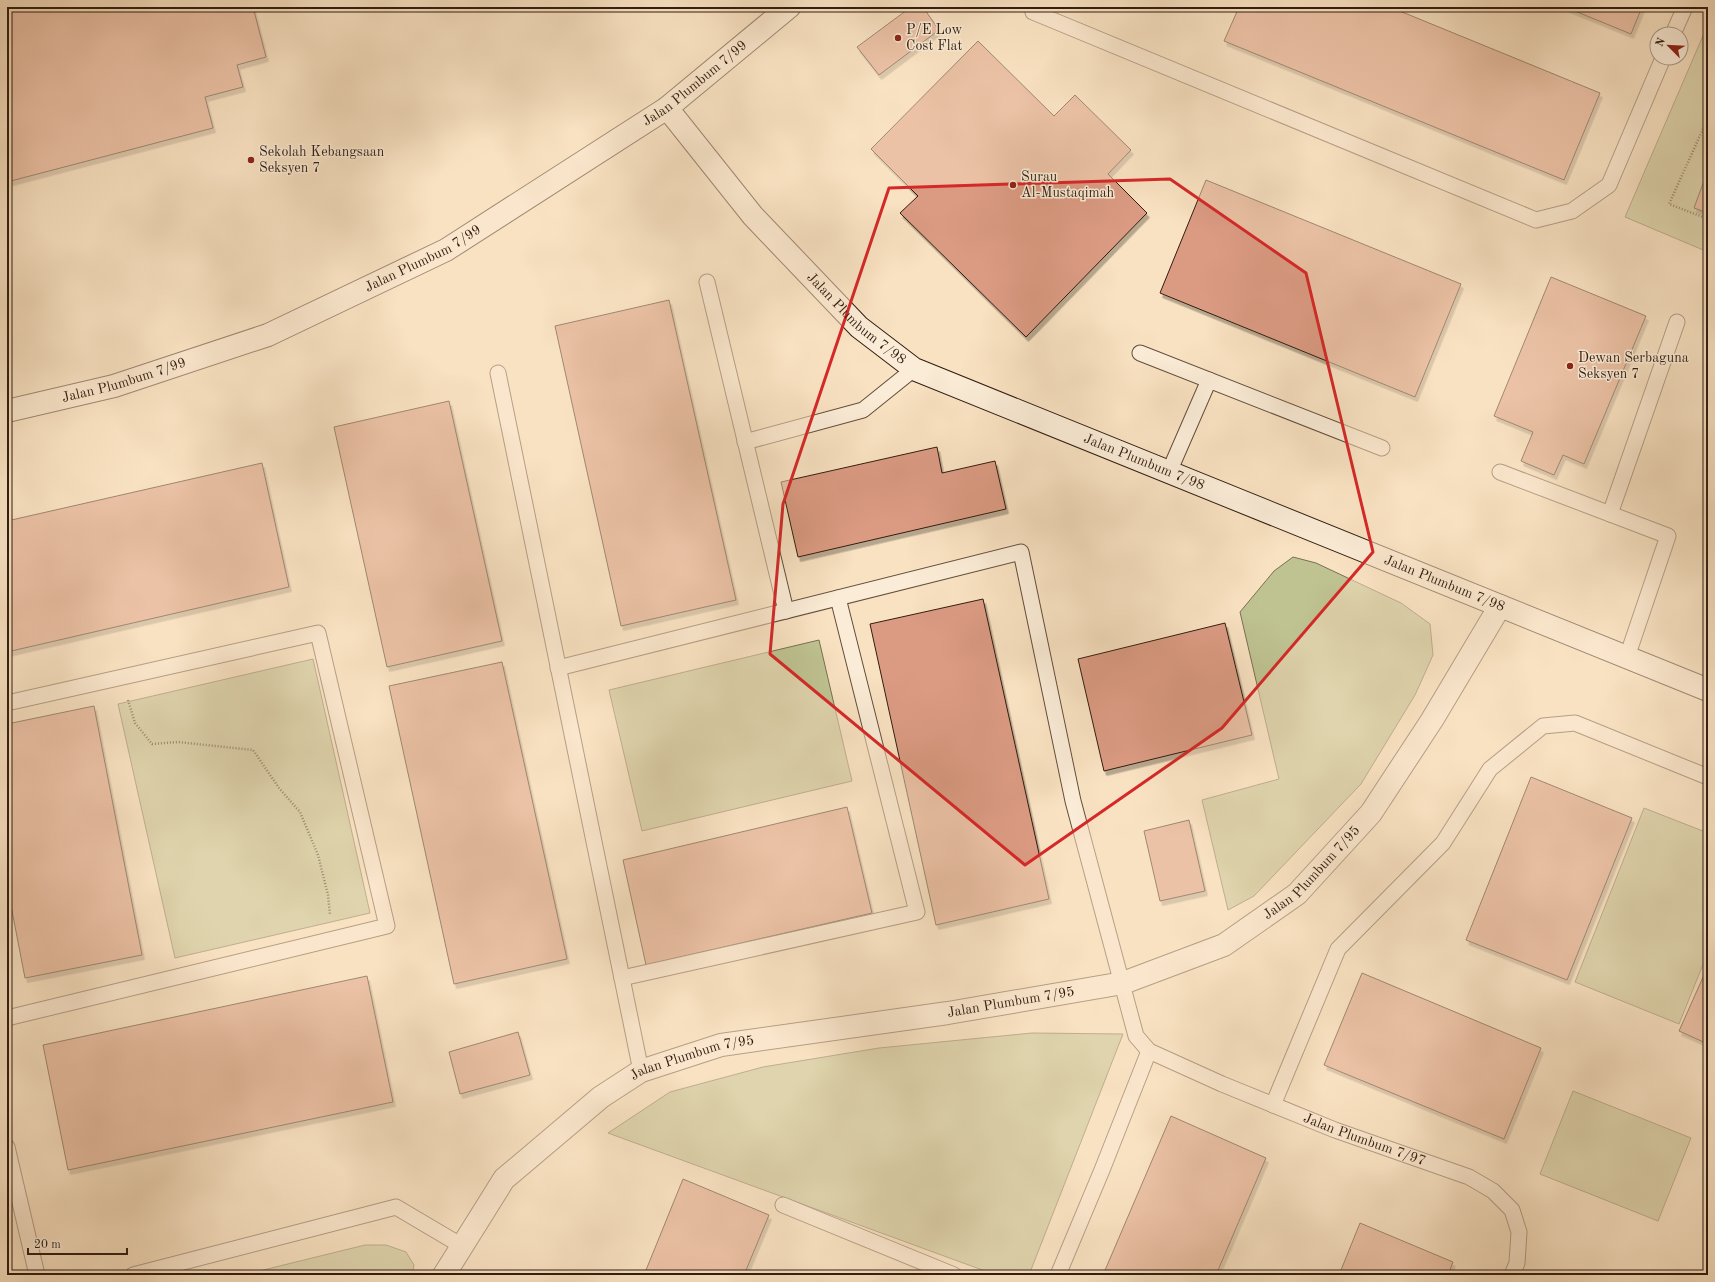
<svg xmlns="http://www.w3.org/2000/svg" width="1715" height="1282" viewBox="0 0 1715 1282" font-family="'Old Standard TT',serif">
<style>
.green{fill:#bfc392;stroke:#787051}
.building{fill:#db9b83;stroke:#311d10;filter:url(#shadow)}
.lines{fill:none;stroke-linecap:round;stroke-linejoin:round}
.lane-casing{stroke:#634e3c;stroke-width:17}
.street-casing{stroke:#634e3c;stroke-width:24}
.secondary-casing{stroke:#311d10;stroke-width:24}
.path{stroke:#311d10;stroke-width:2.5;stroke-dasharray:1 2;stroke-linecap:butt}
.lane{stroke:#fbecd7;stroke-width:15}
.street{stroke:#fbecd7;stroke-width:22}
.secondary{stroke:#fbecd7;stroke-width:22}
.marked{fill:none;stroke:#d62828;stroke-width:3;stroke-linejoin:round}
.poi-dot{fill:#8f2418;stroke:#fbecd7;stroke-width:1.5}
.labels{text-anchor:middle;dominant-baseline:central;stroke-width:3;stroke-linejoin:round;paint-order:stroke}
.poi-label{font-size:14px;fill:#311d10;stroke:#fbecd7;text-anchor:start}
.street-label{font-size:14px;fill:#311d10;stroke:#fbecd7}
</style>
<defs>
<filter id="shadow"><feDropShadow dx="2.5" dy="4.5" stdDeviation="0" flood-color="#0004"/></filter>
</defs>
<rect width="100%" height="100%" fill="#f9e2c2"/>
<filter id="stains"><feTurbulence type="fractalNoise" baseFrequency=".005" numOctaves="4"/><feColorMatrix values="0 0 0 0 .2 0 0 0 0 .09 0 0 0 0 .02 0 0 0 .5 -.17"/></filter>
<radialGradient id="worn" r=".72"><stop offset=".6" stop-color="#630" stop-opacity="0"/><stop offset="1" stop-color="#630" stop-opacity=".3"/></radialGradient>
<g class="green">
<path d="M1708 24V252L1625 217Z"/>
<path d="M1293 557 1316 563 1401 603 1430 624 1433 655 1415 695 1361 784 1254 896 1228 910 1202 800 1279 779 1240 612 1274 571Z"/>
<path d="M819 640 852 781 642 831 609 690Z"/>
<path d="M313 659 370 913 175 958 118 704Z"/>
<path d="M1644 808 1708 833V952L1679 1024 1575 982Z"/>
<path d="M1032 1033 1123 1034 1029 1275H996L608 1133 670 1092 763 1067 879 1048Z"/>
<path d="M1573 1091 1691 1138 1658 1221 1540 1174Z"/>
<path d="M365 1245H386L406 1252 414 1265 412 1275H243Z"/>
</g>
<g class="building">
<path d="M7 7H253L266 57 237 65 243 87 205 97 213 128 7 182Z"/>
<path d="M911 7H923L939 30 879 75 857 47Z"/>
<path d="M1239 7H1390L1600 93 1564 180 1224 41Z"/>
<path d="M1565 7H1642L1631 34Z"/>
<path d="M978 41 1054 116 1075 95 1131 150 1108 174 1147 213 1026 337 900 213 918 196 871 149Z"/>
<path d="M1708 170V213L1694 208Z"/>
<path d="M1206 180 1461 284 1415 397 1160 293Z"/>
<path d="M1551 277 1646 316 1584 464 1563 455 1554 475 1521 461 1533 432 1494 416Z"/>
<path d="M669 300 736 600 621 626 555 326Z"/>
<path d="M449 401 502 641 387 667 334 427Z"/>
<path d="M937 447 942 473 995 461 1006 509 798 557 781 482Z"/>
<path d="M262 463 289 587 7 652V521Z"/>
<path d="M983 599 1049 899 936 925 870 624Z"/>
<path d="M1225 623 1252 735 1104 771 1078 659Z"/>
<path d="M502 662 567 959 454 984 389 686Z"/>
<path d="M94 706 142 955 25 978 7 885V724Z"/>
<path d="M1531 777 1632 818 1567 980 1466 940Z"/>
<path d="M847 807 872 913 646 965 623 860Z"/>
<path d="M1189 820 1205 891 1160 901 1144 831Z"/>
<path d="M1708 966V1044L1679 1031Z"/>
<path d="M1362 973 1541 1048 1504 1139 1324 1065Z"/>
<path d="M367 976 393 1102 68 1170 43 1045Z"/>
<path d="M518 1032 530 1075 460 1094 449 1052Z"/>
<path d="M1171 1116 1266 1158 1216 1275H1103Z"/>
<path d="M683 1179 769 1215 744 1275H644Z"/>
<path d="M1360 1223 1453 1262 1448 1275H1339Z"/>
</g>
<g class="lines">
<defs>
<g id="lane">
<path d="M1032 7 1033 12 1536 220 1572 211 1609 185 1663 58"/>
<path d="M1673 34 1685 7"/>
<path d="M707 282 786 611"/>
<path d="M1140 353 1382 448"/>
<path d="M498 373 641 1071"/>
<path d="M745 442 863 410 914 369"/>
<path d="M1169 472 1209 380"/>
<path d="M1500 472 1668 536 1627 657"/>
<path d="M1610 514 1677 322"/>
<path id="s1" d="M558 668 1021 552 1073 801 1136 1036 1149 1051 1222 1084 1335 1130 1469 1177 1493 1191 1512 1210 1519 1232 1517 1263 1512 1275"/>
<path d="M7 703 318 633 387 926 7 1018"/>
<path d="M622 978 917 912 838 598"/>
<path d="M1273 1105 1338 949 1443 843 1490 769 1543 726 1575 723 1708 777"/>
<path d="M7 1147 37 1275"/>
<path d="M783 1205 954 1275"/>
<path d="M133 1275 396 1207 462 1246"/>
<path d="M1058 1275 1102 1170 1149 1051"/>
</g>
<g id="street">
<path id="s2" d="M444 1275 504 1179 601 1097 641 1071 721 1045 948 1013 1123 983 1224 945 1297 894 1371 813 1432 720 1500 606"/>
</g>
<g id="secondary">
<path id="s3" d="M667 108 753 216 859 327 914 369 1708 690"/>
<path id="s4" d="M7 411 114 386 268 335 446 250 667 108 789 7"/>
</g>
</defs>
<use href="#lane" class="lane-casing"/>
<use href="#street" class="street-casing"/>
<use href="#secondary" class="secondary-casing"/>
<g class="path">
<path d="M1708 118 1669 204 1708 219"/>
<path d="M128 700 135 723 152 744 178 742 253 750 279 788 300 812 318 855 328 895 330 915"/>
</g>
<use href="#lane" class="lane"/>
<use href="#street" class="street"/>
<use href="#secondary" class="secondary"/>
</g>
<path d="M0 0H1715V1282H0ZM1170 179 1306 273 1373 552 1222 728 1025 865 770 654 783 504 889 188Z" fill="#f9e2c2" fill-opacity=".55" fill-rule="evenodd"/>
<path class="marked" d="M1170 179 1306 273 1373 552 1222 728 1025 865 770 654 783 504 889 188Z"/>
<g class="poi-dot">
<circle cx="898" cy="38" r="4"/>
<circle cx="251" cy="160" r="4"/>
<circle cx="1013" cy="185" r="4"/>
<circle cx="1570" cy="366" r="4"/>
</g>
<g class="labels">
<g class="poi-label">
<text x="906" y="30">P/E Low<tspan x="906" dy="16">Cost Flat</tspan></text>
<text x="259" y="152">Sekolah Kebangsaan<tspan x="259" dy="16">Seksyen 7</tspan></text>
<text x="1021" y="177">Surau<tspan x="1021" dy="16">Al-Mustaqimah</tspan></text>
<text x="1578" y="358">Dewan Serbaguna<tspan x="1578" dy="16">Seksyen 7</tspan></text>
</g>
<g class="street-label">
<text stroke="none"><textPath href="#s4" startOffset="769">Jalan Plumbum 7/99</textPath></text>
<text stroke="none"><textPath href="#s4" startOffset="445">Jalan Plumbum 7/99</textPath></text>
<text stroke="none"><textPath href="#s3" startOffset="284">Jalan Plumbum 7/98</textPath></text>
<text stroke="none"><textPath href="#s4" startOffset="121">Jalan Plumbum 7/99</textPath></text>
<text stroke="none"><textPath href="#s3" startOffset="609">Jalan Plumbum 7/98</textPath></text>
<text stroke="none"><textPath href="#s3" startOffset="933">Jalan Plumbum 7/98</textPath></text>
<text stroke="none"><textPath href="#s2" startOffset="1001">Jalan Plumbum 7/95</textPath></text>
<text stroke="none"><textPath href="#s2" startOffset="665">Jalan Plumbum 7/95</textPath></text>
<text stroke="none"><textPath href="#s2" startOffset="341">Jalan Plumbum 7/95</textPath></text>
<text stroke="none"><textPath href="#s1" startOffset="1228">Jalan Plumbum 7/97</textPath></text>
</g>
</g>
<rect width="1715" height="1282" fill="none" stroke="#f9e2c2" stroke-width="24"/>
<rect x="8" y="8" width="1699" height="1266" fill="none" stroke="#311d10" stroke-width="2"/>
<rect x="12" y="12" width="1691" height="1258" fill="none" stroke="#311d10"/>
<g transform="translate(1669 46) rotate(294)"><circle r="19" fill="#fbecd7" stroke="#aa9987"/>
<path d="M0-3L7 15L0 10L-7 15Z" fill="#8f2418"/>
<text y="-6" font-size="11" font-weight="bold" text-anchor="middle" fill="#311d10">N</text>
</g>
<path d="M28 1248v6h99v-6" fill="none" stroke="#311d10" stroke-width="2"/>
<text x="34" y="1248" font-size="12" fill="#311d10" stroke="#fbecd7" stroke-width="3" paint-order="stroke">20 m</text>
<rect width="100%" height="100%" filter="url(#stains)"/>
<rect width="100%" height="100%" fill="url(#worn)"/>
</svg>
